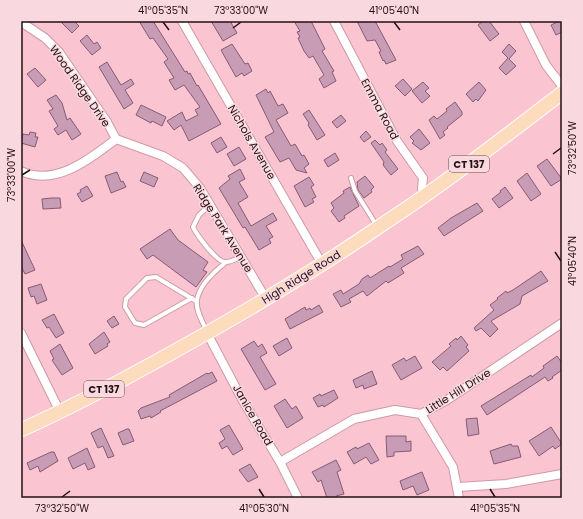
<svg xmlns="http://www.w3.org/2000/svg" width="583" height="519" viewBox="0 0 583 519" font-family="Poppins,sans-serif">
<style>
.building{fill:#c99cb6;stroke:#855b74}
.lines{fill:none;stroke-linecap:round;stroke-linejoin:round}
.lane-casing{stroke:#ce9aa6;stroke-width:6}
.street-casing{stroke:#ce9aa6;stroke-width:10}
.primary-casing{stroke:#fff;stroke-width:15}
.lane{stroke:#fff;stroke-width:4}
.street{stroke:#fff;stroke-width:8}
.primary{stroke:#fddcbe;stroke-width:13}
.ticks{fill:none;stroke:#231015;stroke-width:1.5}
.labels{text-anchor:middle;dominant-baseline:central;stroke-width:3;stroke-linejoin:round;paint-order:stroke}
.shield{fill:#f9d8df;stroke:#634c52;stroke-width:1}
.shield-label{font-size:10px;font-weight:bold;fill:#231015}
.street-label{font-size:11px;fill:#231015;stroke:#f9d8df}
.neatline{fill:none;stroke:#231015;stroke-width:1.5}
.ticks-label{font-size:10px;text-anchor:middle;fill:#231015}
</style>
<rect width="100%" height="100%" fill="#fac4d0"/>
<g class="building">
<path d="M60 21H74L79 26 72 33Z"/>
<path d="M139 21H153L185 72 187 71 188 74 190 73 197 86 198 85 221 124 189 141 181 125 174 130 167 121 182 112 186 121 198 115 195 110 200 107 184 85 175 90 169 80 174 78 164 62 168 59 153 38 150 39Z"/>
<path d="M211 21H230L237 33 223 41Z"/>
<path d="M294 21H311L325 49 322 51 334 71 332 72 336 81 324 88 319 79 324 75 313 56 309 58 304 51 298 38 300 37 297 32 300 31Z"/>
<path d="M357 21H375L396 60 386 64 384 60 383 61 379 52 381 51 375 40 367 41Z"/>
<path d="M483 21H489L499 34 490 41 478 25Z"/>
<path d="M560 21H562V32L556 35 551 25Z"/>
<path d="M87 35 94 44 97 42 101 48 92 55 80 41Z"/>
<path d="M232 44 245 64 248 63 252 71 244 76 242 73 236 77 221 50Z"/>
<path d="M509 44 516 51 509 59 516 66 506 75 499 68 508 58 502 52Z"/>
<path d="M107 62 121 85 131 79 134 84 125 90 133 103 124 109 99 67Z"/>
<path d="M35 68 46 80 38 87 27 74Z"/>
<path d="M403 79 412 89 405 96 395 86Z"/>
<path d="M423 82 429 88 425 91 430 96 422 103 412 91Z"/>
<path d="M479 82 486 90 478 101 476 99 473 102 466 94Z"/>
<path d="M266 89 268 93 270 91 278 106 283 104 288 113 276 120 291 146 295 144 302 156 304 155 309 164 304 168 307 173 296 170 289 158 280 162 265 137 274 132 256 95Z"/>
<path d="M56 95 62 103 67 120 70 118 81 134 72 140 66 130 58 135 54 129 58 126 49 111 53 109 47 100Z"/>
<path d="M455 102 462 112V115L447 127 448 128 443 132 445 135 440 139 429 120 434 116 437 119 447 111 446 109Z"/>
<path d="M141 105 166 117 162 126 152 121 151 123 136 115Z"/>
<path d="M309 110 325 135 317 140 308 125 309 123 303 114Z"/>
<path d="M341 115 346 121 337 128 332 122Z"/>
<path d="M419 129 430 143 421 150 412 143 414 141 410 137Z"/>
<path d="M366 131 371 137 364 142 360 137Z"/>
<path d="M30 132 36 133 35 137H38L35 147 21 143 23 134 29 135Z"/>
<path d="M221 137 227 147 217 153 211 143Z"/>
<path d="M375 140 380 145 382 143 387 150 385 152 398 169 391 175 383 165 384 162 371 143Z"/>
<path d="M239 147 246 159 234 166 227 154Z"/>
<path d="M335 153 339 160 328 167 324 160Z"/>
<path d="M547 159 562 179 551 186 537 166Z"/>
<path d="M240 169 245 179 239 182 248 197 238 203 251 226 273 213 277 220 266 226 273 237 269 239 271 243 259 250 245 227 243 228 219 188 230 179 228 176Z"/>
<path d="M117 172 121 182 123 181 126 187 111 193 105 176Z"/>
<path d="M144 172 158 178 154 187 140 181Z"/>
<path d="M527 173 541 194 531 201 517 181Z"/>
<path d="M365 176 374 187 371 190 372 192 364 198 358 190 357 182Z"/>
<path d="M309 177 314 185 311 187 316 197 312 199 314 202 305 207 294 186Z"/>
<path d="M87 186 93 196 82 202 77 194 81 192 80 190Z"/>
<path d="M350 187 359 206 344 216 345 218 339 222 331 211 334 208 331 203 344 193 343 191Z"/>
<path d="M505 187 513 198 499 208 492 199 501 192 500 191Z"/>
<path d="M51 198H60L61 208 43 209 42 199Z"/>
<path d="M477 203 483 211 444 236 438 228 451 218Z"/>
<path d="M170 229 178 240 208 262 203 270 207 272 196 287 153 255 147 259 140 249Z"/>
<path d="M21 240 35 270 25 274 21 266Z"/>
<path d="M418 246 424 254 401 268 404 273 388 283 386 281 367 296 363 291 349 299 351 302 341 307 333 294 341 290 343 294 359 284 362 279 368 275 370 278 389 266 390 267 403 259 401 255Z"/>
<path d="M541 271 548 281 522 296 520 304 491 321 498 329 490 337 481 328 476 331 474 328 494 310 490 305 498 299 497 298 506 291 507 293 513 290Z"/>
<path d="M41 284 47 300 37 304 34 296 31 297 28 288Z"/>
<path d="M319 305 323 312 290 329 285 319 305 307 306 310 310 308 311 310Z"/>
<path d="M54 314 64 333 56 338 49 327 47 328 42 320Z"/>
<path d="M114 316 119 324 112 328 107 321Z"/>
<path d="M104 332 110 342 107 344 108 346 95 354 89 344Z"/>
<path d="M461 336 468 345 466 347 469 351 447 371 443 367 440 370 432 362 451 346 449 344 456 338 457 340Z"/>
<path d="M287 338 292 348 279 356 273 346Z"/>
<path d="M254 341 258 347 262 344 267 353 260 357 276 384 265 390 241 349Z"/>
<path d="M60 344 73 368 62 375 52 360 54 359 50 351Z"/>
<path d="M415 356 422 368 401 380 392 365 404 358 406 361Z"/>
<path d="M557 356 562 363V370L552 377 553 378 548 381 545 377 487 415 481 406 531 375 532 377 544 368 543 366Z"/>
<path d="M372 371 377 384 364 389 363 385 356 388 353 380Z"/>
<path d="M212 372 217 381 160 411 161 412 151 418 150 416 141 419 138 411 141 408 170 397 169 395 207 373 208 374Z"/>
<path d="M334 390 338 398 324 407 323 405 318 407 313 398 320 394 321 396Z"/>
<path d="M285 399 292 409 296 406 303 418 287 428 274 406Z"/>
<path d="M477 418 479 434 468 436 466 419Z"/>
<path d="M229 425 243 449 233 455 227 446 222 449 219 443 225 439 220 430Z"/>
<path d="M551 427 562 444 555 449 553 446 539 456 529 441Z"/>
<path d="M101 428 114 456 108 458 103 446 98 448 91 433Z"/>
<path d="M127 429H129L134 441 123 445 118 433Z"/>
<path d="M386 436H406V442L411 441V451L394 452V456L387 457Z"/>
<path d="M369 443 379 460 371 464 366 457 354 464 347 452 356 447 357 449Z"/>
<path d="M511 444 512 446H518L521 457 494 464 490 451Z"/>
<path d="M87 448 95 467 88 470 85 463 73 469 68 458Z"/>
<path d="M51 452H54L58 461 40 472 38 466 30 470 27 463Z"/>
<path d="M336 460 341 470 337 472 344 494 336 496 337 498H327L321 480 318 482 312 472Z"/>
<path d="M250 464 258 477 248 482 239 470Z"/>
<path d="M422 472 429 490 417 495 413 486 403 490 400 481Z"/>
</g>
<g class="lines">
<defs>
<g id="lane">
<path d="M351 178 355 191 377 226"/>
<path d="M210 205 199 215 193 227C197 235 217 263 226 262 231 262 236 259 241 257"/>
<path d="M192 298 144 325 135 323 125 307 126 299 147 278 156 277 196 301"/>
<path d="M206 330C203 322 195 310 197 300 199 286 215 271 225 263"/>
</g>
<g id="street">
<path d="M182 21 322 264"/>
<path d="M334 21 397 141 423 178 422 189 425 195"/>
<path d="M524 21 546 65 562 86"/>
<path d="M21 22 45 38 59 52 107 122 116 139"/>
<path d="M116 139 163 156 183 168 200 188 266 299"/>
<path d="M21 171C55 187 90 159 116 139"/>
<path d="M21 333 60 412"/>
<path d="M207 333 243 401 280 462 298 498"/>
<path d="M421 414 453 467 459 498"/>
<path d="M280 462 354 419 395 410 421 414 447 400 562 323"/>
<path d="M458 487 506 484 562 474"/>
</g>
<path id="primary" d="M21 430C74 406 125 379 175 351 247 311 318 269 386 222 447 182 504 137 562 93"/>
</defs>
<use href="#lane" class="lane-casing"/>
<use href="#street" class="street-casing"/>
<use href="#primary" class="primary-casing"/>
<use href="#lane" class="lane"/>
<use href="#street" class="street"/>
<use href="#primary" class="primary"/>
</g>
<path class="ticks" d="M163 22 169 30M394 22 400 30M233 28 241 22M553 154 561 148M22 175 30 170M555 252 561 261M259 489 264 497M490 489 495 497M62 497 70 491"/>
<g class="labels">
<g class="shield">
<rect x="449" y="156" width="40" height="16" rx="3"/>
<rect x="84" y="381" width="40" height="16" rx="3"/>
</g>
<g class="shield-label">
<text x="469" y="164">CT 137</text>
<text x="104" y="389">CT 137</text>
</g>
<g class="street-label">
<text transform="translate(80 86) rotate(55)">Wood Ridge Drive</text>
<text transform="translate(380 109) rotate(62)">Emma Road</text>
<text transform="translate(252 142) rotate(60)">Nichols Avenue</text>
<text transform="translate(223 228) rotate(58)">Ridge Park Avenue</text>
<text transform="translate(301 277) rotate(-32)">High Ridge Road</text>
<text transform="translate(458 391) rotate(-32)">Little Hill Drive</text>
<text transform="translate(253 415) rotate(60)">Janice Road</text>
</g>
</g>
<rect width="583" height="519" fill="none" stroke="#f9d8df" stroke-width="44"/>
<rect x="22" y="22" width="539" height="475" class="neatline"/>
<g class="ticks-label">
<text x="163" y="14">41°05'35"N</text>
<text x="241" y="14">73°33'00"W</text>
<text x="394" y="14">41°05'40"N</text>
<text transform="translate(572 148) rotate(-90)" y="4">73°32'50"W</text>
<text transform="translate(11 175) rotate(-90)" y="4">73°33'00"W</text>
<text transform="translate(572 261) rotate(-90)" y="4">41°05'40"N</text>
<text x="62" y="512">73°32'50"W</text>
<text x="264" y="512">41°05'30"N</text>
<text x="495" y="512">41°05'35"N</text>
</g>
</svg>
